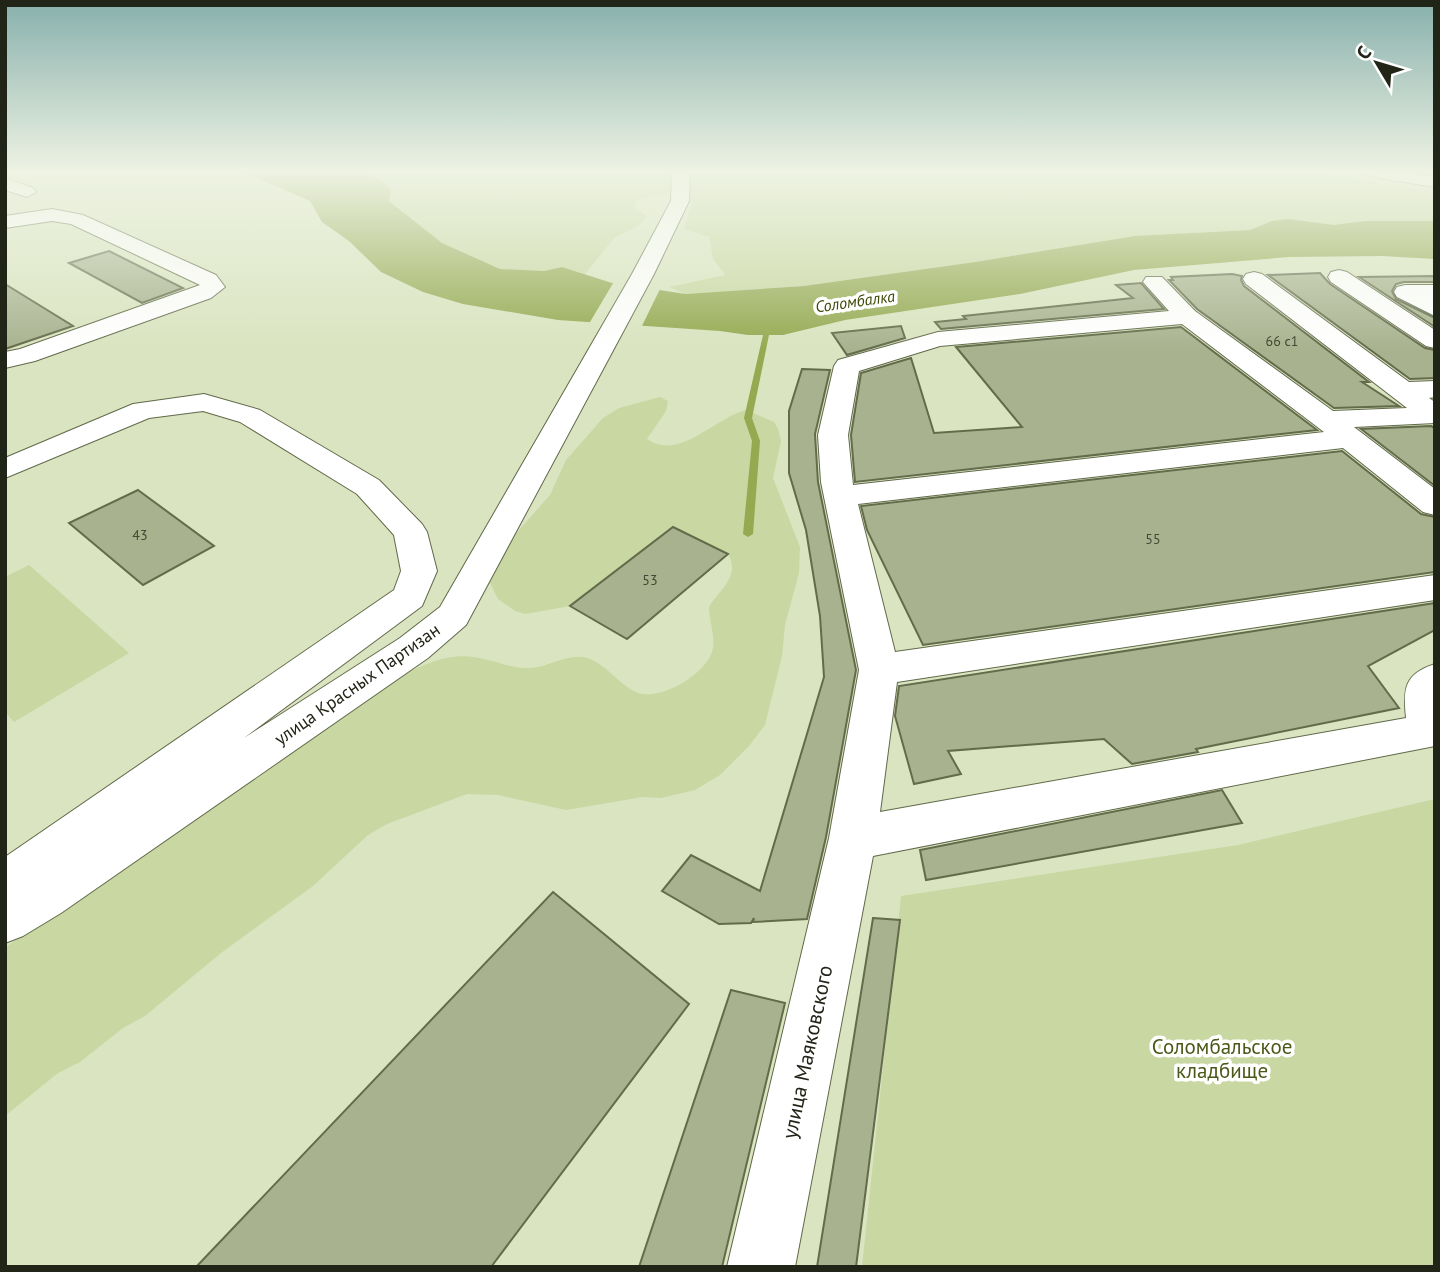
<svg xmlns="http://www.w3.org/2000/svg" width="1440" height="1272" viewBox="0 0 1440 1272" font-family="'PT Sans',sans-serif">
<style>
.green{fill:#c9d7a2}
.water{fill:#95a951}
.pier{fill:#dae4c0}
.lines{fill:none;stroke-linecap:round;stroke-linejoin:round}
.stream{fill:#95a951;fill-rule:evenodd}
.building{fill:#a8b28f;stroke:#636b4b;stroke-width:2}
.minor-casing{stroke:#606949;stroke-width:2}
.minor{fill:#fff;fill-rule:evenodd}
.labels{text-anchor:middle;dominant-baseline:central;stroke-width:7;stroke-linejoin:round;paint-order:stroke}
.number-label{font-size:14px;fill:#434835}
.far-water-label{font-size:16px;font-style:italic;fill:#3e4a05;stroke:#fff}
.street-label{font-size:18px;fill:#212517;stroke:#fff}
.near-park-label{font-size:21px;fill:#4b5819;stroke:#fff}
.near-street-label{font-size:21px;fill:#212517;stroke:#fff}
</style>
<rect width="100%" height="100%" fill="#dae4c0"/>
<g class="green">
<path d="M382 172H1301L1435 192V221L1334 225 1272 221 1250 230 1135 236 975 262 804 286 686 294 669 287 725 275 713 259 709 237 684 229 693 199C672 193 656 193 636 201L635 208 647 216 638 226 614 238 585 274 562 267 544 271 500 269 442 243 389 201 391 189 376 177Z"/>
<path d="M660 397 668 401 666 411 647 439C679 462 716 417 746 410L774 422 778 429 781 441 773 478 800 547 799 573 785 625 782 656 765 725 749 746 720 775 695 790 661 798 643 797 566 810 498 795 467 794 387 824 368 835 313 886 221 953 145 1016 123 1028 80 1062 58 1073 5 1116V948C99 875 201 809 300 743 343 715 395 670 446 658 481 651 499 668 529 668 550 668 569 651 590 659 608 666 620 686 638 693 661 701 709 673 713 648 715 634 709 621 709 607 720 589 741 576 728 554L673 527 570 606 525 614 515 611 498 599 490 583 489 575 510 540 550 495 566 460 603 418 619 408Z"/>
<path d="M29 565 129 653 14 722 5 712V577Z"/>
<path d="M1435 799V1267H862L901 896 1238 845Z"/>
</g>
<path class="water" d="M244 172H357L376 177 391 189 389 201 442 243 500 269 544 271 562 267 612 283 686 294 804 286 975 262 1135 236 1250 230 1272 221 1288 219 1334 225 1365 221H1435V259L1382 256 1289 257 1134 270 1020 294 845 320 783 335H748L720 331 558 320 463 304 423 292 381 272 349 241 322 222 310 201Z"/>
<path class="pier" d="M615 280 661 287 640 330 587 327Z"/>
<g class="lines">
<path class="stream" d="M766 333 769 335 752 418 760 441 753 534 748 537 743 534 752 441 744 418 763 335Z"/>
</g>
<g class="building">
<path d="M109 251 183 288 142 303 69 263Z"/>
<path d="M1320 273 1330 284 1425 348 1435 350V378L1410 379 1268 275Z"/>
<path d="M1232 274 1242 276 1241 280 1244 286 1369 382H1362L1399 406 1334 408 1197 309 1169 280H1173L1171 277Z"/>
<path d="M1435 276V282H1404L1396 284 1392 291 1396 299 1435 318V327L1359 277Z"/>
<path d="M1141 283 1164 309 941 329 935 322 966 319 963 316 1133 298 1116 285Z"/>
<path d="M5 284 73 326 5 349Z"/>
<path d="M901 326 905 338 847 355 832 333Z"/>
<path d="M1181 327 1317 430 855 482 851 435 861 373 911 358 934 433 1022 427 956 347Z"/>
<path d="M802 369 830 370 815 434 818 482 856 670 826 837 807 919 753 922 754 918 751 923 719 924 662 891 691 855 760 891 824 677 820 616 806 530 789 473V411Z"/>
<path d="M1431 426 1435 428V486L1361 429Z"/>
<path d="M1342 451 1421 514 1435 517V572L923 645 867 530 861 506Z"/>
<path d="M138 490 214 546 143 585 69 523Z"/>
<path d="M673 527 728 554 627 639 570 606Z"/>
<path d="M1435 603V630L1368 666 1399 708 1196 749 1198 752 1132 764 1104 739 948 751 961 774 914 784 895 716 899 686Z"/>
<path d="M1222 790 1242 823 926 880 920 850Z"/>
<path d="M553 892 689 1004 491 1267H196Z"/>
<path d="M873 918 900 920 856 1267H817Z"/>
<path d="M731 990 785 1003 722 1267H639Z"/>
</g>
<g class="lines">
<defs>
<g id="minor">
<path d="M672 172H690L689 201 654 274 466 625 428 658 61 913 23 936 5 943V857L394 590 401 571 394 535 357 494 240 422 203 411 149 418 5 478V458L133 404 204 394 260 410 379 480 422 524 427 532 437 571 422 606 244 738 400 638 440 607 632 274 671 201Z"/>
<path d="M1364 172H1404L1435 177V187L1373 177Z"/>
<path d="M5 178 33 188 36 192 27 197 5 190Z"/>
<path d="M52 209 83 215 216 275 225 287 211 298 35 361 5 368V352L20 349 200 285 71 224 52 221 5 228V216Z"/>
<path d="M1339 270 1347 272 1435 330V348L1426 346 1331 282 1328 277 1331 272Z"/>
<path d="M1254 272 1262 274 1409 382 1435 381V397L1429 398 1435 402V423L1354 427 1435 489V515L1423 512 1343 448 858 504 895 652 1435 575V600L897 682 880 812 1406 718C1403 689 1404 674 1435 664V746L873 856 795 1267H727L829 838 859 670 821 482 818 435 834 366 838 360 938 332 1169 311 1143 282 1146 277H1162L1195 311 1333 411 1407 408 1246 284 1243 279 1246 274ZM1182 324 1324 432 853 485 848 435 859 371 940 346Z"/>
<path d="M1405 285H1435V316L1397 297 1394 292 1397 287Z"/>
</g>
</defs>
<use href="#minor" class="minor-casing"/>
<use href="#minor" class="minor"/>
</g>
<linearGradient id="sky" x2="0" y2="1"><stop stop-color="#87b0ac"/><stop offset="0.49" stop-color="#eef3e3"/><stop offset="1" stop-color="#eef3e3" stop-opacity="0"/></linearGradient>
<rect width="1440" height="350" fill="url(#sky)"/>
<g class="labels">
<g class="number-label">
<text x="1282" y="341">66 с1</text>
<text x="140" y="535">43</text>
<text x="1153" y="539">55</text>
<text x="650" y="580">53</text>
</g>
<g class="far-water-label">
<text transform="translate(855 301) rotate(-8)">Соломбалка</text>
</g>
<g class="street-label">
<text transform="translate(357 684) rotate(-35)">улица Красных Партизан</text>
</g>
<g class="near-park-label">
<text x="1222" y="1046">Соломбальское<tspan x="1222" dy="24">кладбище</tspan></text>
</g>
<g class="near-street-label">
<text transform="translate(807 1052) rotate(-78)">улица Маяковского</text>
</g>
</g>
<rect width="1440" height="1272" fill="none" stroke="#212517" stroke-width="14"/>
<g transform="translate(1377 63) rotate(308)" stroke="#ffffff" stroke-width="5" paint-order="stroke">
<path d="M0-5L12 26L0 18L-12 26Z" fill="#212517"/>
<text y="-10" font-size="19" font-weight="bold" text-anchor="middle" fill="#212517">С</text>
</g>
</svg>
